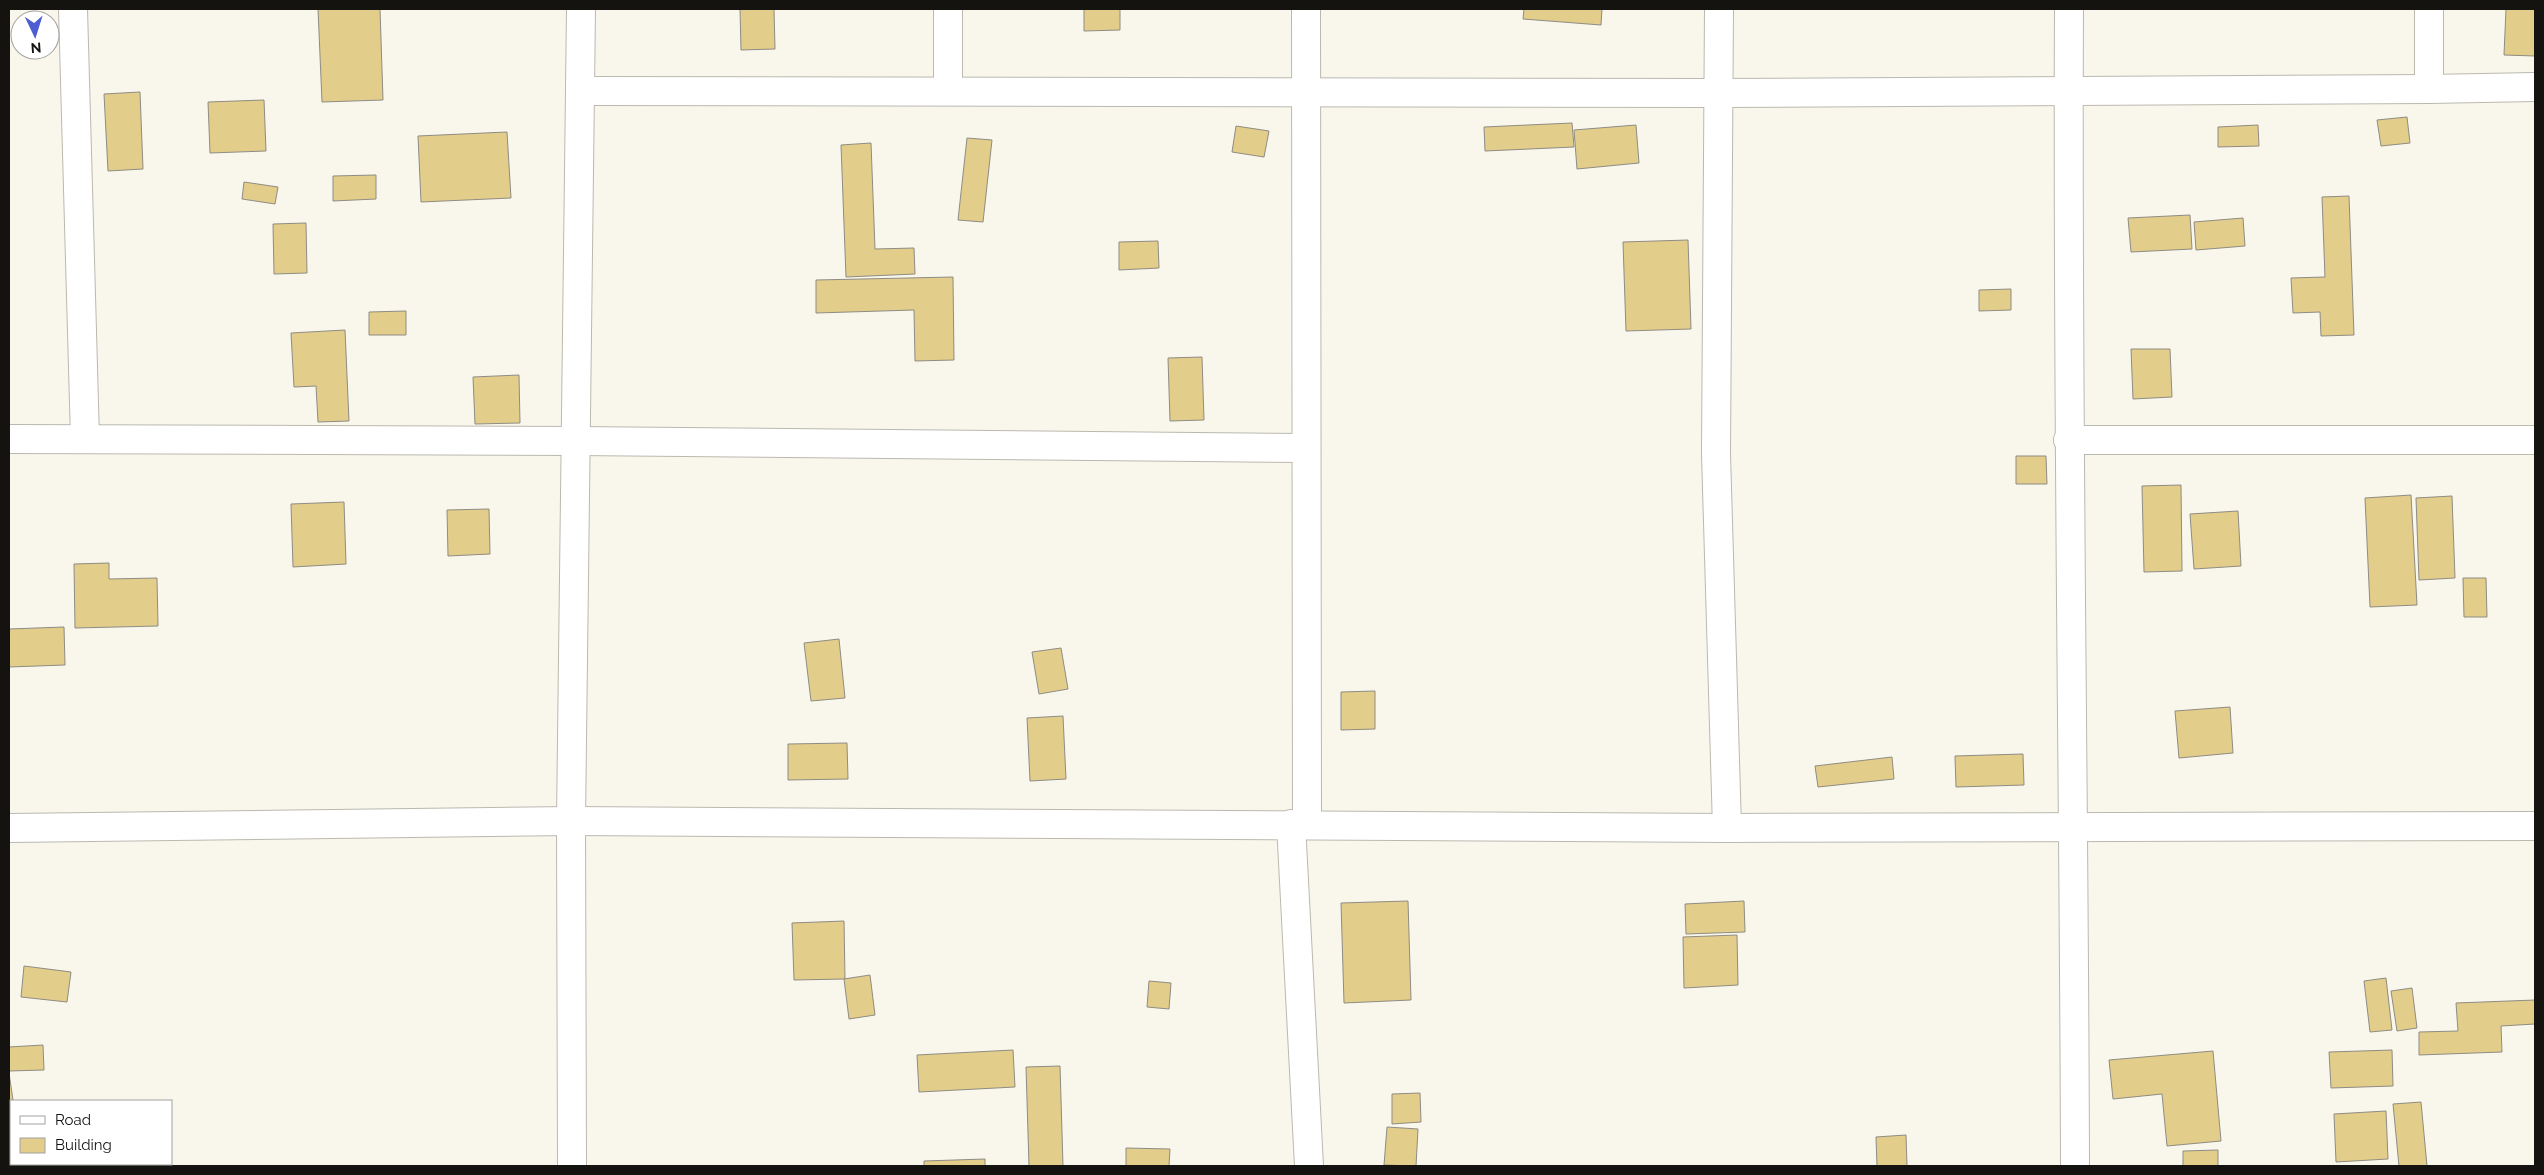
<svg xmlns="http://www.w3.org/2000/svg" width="2544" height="1175" viewBox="0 0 2544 1175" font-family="Raleway,sans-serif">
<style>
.building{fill:#e2cd8a;stroke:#8f8c83}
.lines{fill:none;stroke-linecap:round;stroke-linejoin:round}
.minor-casing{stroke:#bbb9af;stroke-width:30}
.minor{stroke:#fff;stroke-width:28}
</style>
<rect width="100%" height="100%" fill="#f9f6ec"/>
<g class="building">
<path d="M318 9H380L383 100 322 102Z"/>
<path d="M740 9H774L775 49 741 50Z"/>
<path d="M1084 9H1120V30L1084 31Z"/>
<path d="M1524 9H1602L1601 25 1523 19Z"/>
<path d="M2506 9H2535V56L2504 55Z"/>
<path d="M140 92 143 169 108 171 104 94Z"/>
<path d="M264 100 266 151 210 153 208 102Z"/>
<path d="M2407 117 2410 143 2381 146 2377 120Z"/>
<path d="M1572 123 1574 147 1485 151 1484 127Z"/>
<path d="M1636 125 1639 163 1577 169 1574 130Z"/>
<path d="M2258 125 2259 146 2218 147V127Z"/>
<path d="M1236 126 1269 131 1264 157 1232 152Z"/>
<path d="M507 132 511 198 421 202 418 136Z"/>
<path d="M967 138 992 140 983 222 958 220Z"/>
<path d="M871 143 875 249 914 248 915 274 846 277 841 145Z"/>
<path d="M376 175V199L333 201V176Z"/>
<path d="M244 182 278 187 275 204 242 199Z"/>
<path d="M2349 196 2354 335 2321 336 2320 312 2293 313 2291 278 2325 277 2322 197Z"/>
<path d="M2190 215 2192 249 2131 252 2128 218Z"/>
<path d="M2243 218 2245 246 2196 250 2194 222Z"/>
<path d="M306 223 307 273 274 274 273 224Z"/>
<path d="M1688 240 1691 329 1626 331 1623 242Z"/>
<path d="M1158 241 1159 268 1119 270V242Z"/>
<path d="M953 277 954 360 915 361 914 310 816 313V280Z"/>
<path d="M2011 289V310L1979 311V290Z"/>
<path d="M406 311V335H369V312Z"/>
<path d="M345 330 349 421 318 422 316 386 294 387 291 333Z"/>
<path d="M2131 349H2170L2172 397 2133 399Z"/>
<path d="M1202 357 1204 420 1170 421 1168 358Z"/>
<path d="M519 375 520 423 475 424 473 377Z"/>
<path d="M2016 456H2046L2047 484H2016Z"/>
<path d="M2181 485 2182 571 2144 572 2142 486Z"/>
<path d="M2411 495 2417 605 2370 607 2365 498Z"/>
<path d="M2452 496 2455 578 2419 580 2416 498Z"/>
<path d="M344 502 346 564 293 567 291 504Z"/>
<path d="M489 509 490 554 448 556 447 510Z"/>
<path d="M2238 511 2241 566 2194 569 2190 514Z"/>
<path d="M109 563V579L157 578 158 626 75 628 74 564Z"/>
<path d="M2463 578H2486L2487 617H2464Z"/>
<path d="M64 627 65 665 9 667V629Z"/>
<path d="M839 639 845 698 811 701 804 643Z"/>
<path d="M1061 648 1068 689 1039 694 1032 652Z"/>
<path d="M1375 691V729L1341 730V692Z"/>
<path d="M2230 707 2233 753 2179 758 2175 711Z"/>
<path d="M1063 716 1066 779 1030 781 1027 718Z"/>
<path d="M847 743 848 779 788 780V744Z"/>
<path d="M2023 754 2024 785 1956 787 1955 756Z"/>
<path d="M1892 757 1894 779 1818 787 1815 766Z"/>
<path d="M1408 901 1411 1000 1344 1003 1341 903Z"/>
<path d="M1744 901 1745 932 1686 934 1685 904Z"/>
<path d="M844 921 845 979 794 980 792 923Z"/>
<path d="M1737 935 1738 985 1684 988 1683 937Z"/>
<path d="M24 966 71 972 67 1002 21 997Z"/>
<path d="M870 975 875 1015 849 1019 844 979Z"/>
<path d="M2386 978 2392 1030 2370 1032 2364 981Z"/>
<path d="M1149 981 1171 983 1169 1009 1147 1007Z"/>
<path d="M2412 988 2417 1028 2397 1031 2391 991Z"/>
<path d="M2535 1000V1024L2501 1026 2502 1052 2419 1055V1032L2458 1031 2456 1003Z"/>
<path d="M43 1045 44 1070 9 1071V1047Z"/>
<path d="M1013 1050 1015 1087 919 1092 917 1055Z"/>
<path d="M2392 1050 2393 1086 2331 1088 2329 1052Z"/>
<path d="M2213 1051 2221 1141 2167 1146 2162 1094 2113 1099 2109 1060Z"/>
<path d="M1060 1066 1063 1166H1029L1026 1067Z"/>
<path d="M9 1073 13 1100 9 1101Z"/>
<path d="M1420 1093 1421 1122 1392 1124V1094Z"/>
<path d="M2421 1102 2427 1166H2399L2393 1104Z"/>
<path d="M2386 1111 2388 1159 2336 1162 2334 1114Z"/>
<path d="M1387 1127 1418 1129 1416 1166 1384 1165Z"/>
<path d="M1906 1135 1907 1166H1877L1876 1137Z"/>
<path d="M9 1138H11V1164H29V1166H9Z"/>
<path d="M1126 1148 1170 1149 1169 1166H1126Z"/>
<path d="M2218 1150V1166H2183V1151Z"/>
<path d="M985 1159V1166H924V1161Z"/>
</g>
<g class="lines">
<defs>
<g id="minor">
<path d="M73 9 85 439"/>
<path d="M1306 9 1307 824"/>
<path d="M1719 9 1716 454 1727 828"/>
<path d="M2069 9C2067 395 2074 780 2075 1166"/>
<path d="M2429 9V89"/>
<path d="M580 91 1718 93 2429 89 2535 87"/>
<path d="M948 91V9"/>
<path d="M9 439 576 441 1304 448"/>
<path d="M2068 440H2535"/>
<path d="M1291 824 1309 1166"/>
<path d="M9 828 571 821 1727 828 2535 826"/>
<path d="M572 1166 571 821 581 9"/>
</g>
</defs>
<use href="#minor" class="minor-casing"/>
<use href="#minor" class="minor"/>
</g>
<rect width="2544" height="1175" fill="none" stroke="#141310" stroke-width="20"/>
<rect x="10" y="1100" width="162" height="65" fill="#ffffff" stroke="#a1a19f"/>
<rect x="20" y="1116" width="25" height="8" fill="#ffffff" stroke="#a1a19f"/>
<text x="55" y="1125" font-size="15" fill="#141310">Road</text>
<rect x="20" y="1138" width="25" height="15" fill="#e2cd8a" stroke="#a1a19f"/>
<text x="55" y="1150" font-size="15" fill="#141310">Building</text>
<g transform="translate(35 35) rotate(176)"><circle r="24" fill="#ffffff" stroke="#a1a19f"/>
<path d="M0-4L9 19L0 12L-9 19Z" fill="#4d5ed3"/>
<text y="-8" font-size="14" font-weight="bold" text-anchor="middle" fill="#141310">N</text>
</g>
</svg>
